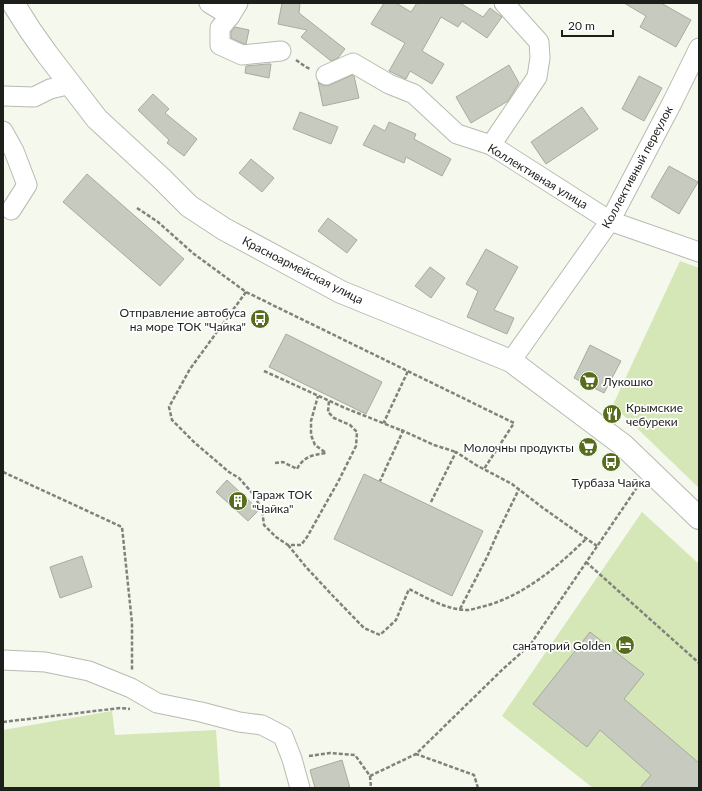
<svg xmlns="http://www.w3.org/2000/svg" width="702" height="791" viewBox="0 0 702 791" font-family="Lato,sans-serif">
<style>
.green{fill:#d5e6b7}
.building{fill:#c6cabf;stroke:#a7aba0}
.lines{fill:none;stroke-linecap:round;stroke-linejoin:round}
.minor-casing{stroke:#b7bbb1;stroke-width:21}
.major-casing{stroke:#b7bbb1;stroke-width:24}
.path{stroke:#80827b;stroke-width:2.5;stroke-dasharray:4 2;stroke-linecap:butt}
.minor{stroke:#fff;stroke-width:19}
.major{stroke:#fff;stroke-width:22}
.labels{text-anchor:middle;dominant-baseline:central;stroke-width:3.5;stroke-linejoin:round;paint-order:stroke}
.street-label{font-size:12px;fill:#1d1f1b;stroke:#fff}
.poi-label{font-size:12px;fill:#1d1f1b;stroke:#fff;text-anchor:end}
</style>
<rect width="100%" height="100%" fill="#f4f8ed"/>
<g class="green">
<path d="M680 261 699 268V488L613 405Z"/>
<path d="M642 512 699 564V788H593L502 716Z"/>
<path d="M112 711 115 735 216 730 220 788H3V730Z"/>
</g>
<g class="building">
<path d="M282 3H300L299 13 345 49 338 58 331 61 301 37 307 30 278 24Z"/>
<path d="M384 3H396L411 12 417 3H460L483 17 490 8 502 17 487 38 462 21 458 27 441 17 422 51 444 64 432 84 410 71 406 79 389 71 405 43 371 24Z"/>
<path d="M624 3H661L691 20 676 47 640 27 646 16Z"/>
<path d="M235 27 249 30 246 44H244L231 38V32Z"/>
<path d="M267 64H271L269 78 245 73 246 66Z"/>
<path d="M509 65 519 83 508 101 471 123 456 97Z"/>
<path d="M352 75 354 76 359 98 323 106 318 82 320 84 324 86 330 85Z"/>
<path d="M639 76 662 88 644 121 622 109Z"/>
<path d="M153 94 169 109 165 113 197 139 184 156 167 143 169 140 138 110Z"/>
<path d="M582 107 598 129 546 164 531 142Z"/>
<path d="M300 112 338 127 331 144 293 129Z"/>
<path d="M389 122 416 134 414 139 451 159 442 176 406 157 404 163 363 145 374 125 385 131Z"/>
<path d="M251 159 274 178 262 192 239 173Z"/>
<path d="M669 166 698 182 679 214 651 197Z"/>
<path d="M87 174 184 259 160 286 63 202Z"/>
<path d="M328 218 357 240 347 253 318 231Z"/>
<path d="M486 249 518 267 494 310 514 318 507 334 467 317 478 291 466 284Z"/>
<path d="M430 267 445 278 431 298 415 286Z"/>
<path d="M286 334 382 382 366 414 269 367Z"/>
<path d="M590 345 621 361 604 393 574 378Z"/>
<path d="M364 474 483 531 452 596 334 539Z"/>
<path d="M227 480 259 510 248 521 216 492Z"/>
<path d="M82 556 92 587 60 598 50 567Z"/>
<path d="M590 632 644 674 624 699 699 763V788H640L651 775 600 730 587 747 533 704Z"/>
<path d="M342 760 350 788H315L310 770Z"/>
</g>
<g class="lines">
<defs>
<g id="minor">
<path d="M209 3 230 16"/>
<path d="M238 3 230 16 220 28V45L242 55 281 51"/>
<path d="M326 75 353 63 389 84 414 94 457 134 491 145 610 221 699 252"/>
<path d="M3 96 34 97 50 89 71 84"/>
<path d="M3 131 14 151 27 185 11 210"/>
<path d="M491 145 537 77 540 58 539 42 504 3"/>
<path d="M511 361 610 221 673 101 699 48"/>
<path d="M3 660 45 662 89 671 131 688 157 703 201 712 239 722 262 725 283 736 292 759 300 788"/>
</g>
<path id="major" d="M13 3 30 30 47 54 97 119 161 178 189 206 224 229 341 292 511 361 623 445 699 518"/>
</defs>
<use href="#minor" class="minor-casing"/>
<use href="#major" class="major-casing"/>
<g class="path">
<path d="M296 60 306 67 310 69"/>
<path d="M137 208 158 222 194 254 246 292 514 423 484 469"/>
<path d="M246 292 190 369 169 407 172 420 195 443 229 472 239 478 254 495 262 510 264 525 276 537 288 545H301L307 537 338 482 356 446 357 432 350 425 334 418 328 412 329 401"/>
<path d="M264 371 345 408 403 431 380 481"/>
<path d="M386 423 384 422 408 371"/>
<path d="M401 430 434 445 456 452"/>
<path d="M275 463 283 462 297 469C304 456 313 455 326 453L315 445 311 435V421L318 396"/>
<path d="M3 472 122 527 132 623V670"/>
<path d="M431 502 456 452 476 465 512 484 543 508 597 546"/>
<path d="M288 545 306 567 333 596 364 628 380 635 396 620 409 589C427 598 447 610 467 610 473 610 479 607 485 606 525 595 557 567 587 538"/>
<path d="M586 562 699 663"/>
<path d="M460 609 487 557 499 530 519 489"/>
<path d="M3 722 120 708 130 709"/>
<path d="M309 756 330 753 355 755 370 776 416 754"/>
<path d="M370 776 371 788"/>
<path d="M478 788 474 775 416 754 503 669 530 645 638 486"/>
</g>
<use href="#minor" class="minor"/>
<use href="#major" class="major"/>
</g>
<defs>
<symbol id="bus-disc" viewBox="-11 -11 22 22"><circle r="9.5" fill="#576d1d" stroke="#fff"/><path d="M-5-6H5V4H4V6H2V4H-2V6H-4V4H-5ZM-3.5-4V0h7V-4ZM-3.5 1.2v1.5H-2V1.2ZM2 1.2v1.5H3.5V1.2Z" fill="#fff"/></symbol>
<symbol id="supermarket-disc" viewBox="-11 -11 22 22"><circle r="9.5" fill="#576d1d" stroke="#fff"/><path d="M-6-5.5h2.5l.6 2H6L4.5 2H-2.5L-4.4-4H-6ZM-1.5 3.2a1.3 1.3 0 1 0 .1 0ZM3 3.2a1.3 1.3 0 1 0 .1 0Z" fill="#fff"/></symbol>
<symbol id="restaurant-disc" viewBox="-11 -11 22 22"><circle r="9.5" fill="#576d1d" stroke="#fff"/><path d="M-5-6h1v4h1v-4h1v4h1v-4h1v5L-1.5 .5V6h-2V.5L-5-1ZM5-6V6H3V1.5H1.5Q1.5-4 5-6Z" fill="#fff"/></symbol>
<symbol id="building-disc" viewBox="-11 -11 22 22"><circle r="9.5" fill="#576d1d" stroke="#fff"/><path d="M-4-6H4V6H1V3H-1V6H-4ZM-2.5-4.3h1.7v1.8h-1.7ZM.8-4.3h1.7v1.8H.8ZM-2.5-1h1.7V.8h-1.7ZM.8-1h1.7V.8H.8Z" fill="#fff"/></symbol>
<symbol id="hotel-disc" viewBox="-11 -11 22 22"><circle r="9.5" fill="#576d1d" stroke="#fff"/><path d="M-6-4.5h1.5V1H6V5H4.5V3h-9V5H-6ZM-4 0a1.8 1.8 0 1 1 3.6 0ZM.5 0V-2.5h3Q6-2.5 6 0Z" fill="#fff"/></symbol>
</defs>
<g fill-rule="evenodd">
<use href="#bus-disc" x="249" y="308" width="22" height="22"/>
<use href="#supermarket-disc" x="578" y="370" width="22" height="22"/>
<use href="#restaurant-disc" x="601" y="403" width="22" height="22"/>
<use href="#supermarket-disc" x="577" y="436" width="22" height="22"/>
<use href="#bus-disc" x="600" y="451" width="22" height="22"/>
<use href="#building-disc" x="227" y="490" width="22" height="22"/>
<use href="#hotel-disc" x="614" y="634" width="22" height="22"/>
</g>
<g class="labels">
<g class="street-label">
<text transform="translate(637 167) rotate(-62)">Коллективный переулок</text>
<text transform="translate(538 176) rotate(31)">Коллективная улица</text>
<text transform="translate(303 270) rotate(27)">Красноармейская улица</text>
</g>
<g class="poi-label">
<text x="246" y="312">Отправление автобуса<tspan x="246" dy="14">на море ТОК "Чайка"</tspan></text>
<text x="603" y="381" text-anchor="start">Лукошко</text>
<text x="626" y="407" text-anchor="start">Крымские<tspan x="626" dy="14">чебуреки</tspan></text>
<text x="574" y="447">Молочны продукты</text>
<text x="611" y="482" text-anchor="middle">Турбаза Чайка</text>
<text x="252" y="494" text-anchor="start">Гараж ТОК<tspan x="252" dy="14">"Чайка"</tspan></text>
<text x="611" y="645">санаторий Golden</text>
</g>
</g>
<rect width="702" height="791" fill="none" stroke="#1d1f1b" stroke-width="8"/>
<path d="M562 30v6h51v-6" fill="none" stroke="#1d1f1b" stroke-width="2"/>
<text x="568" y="30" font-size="12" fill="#1d1f1b" stroke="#ffffff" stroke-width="3" paint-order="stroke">20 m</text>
</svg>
